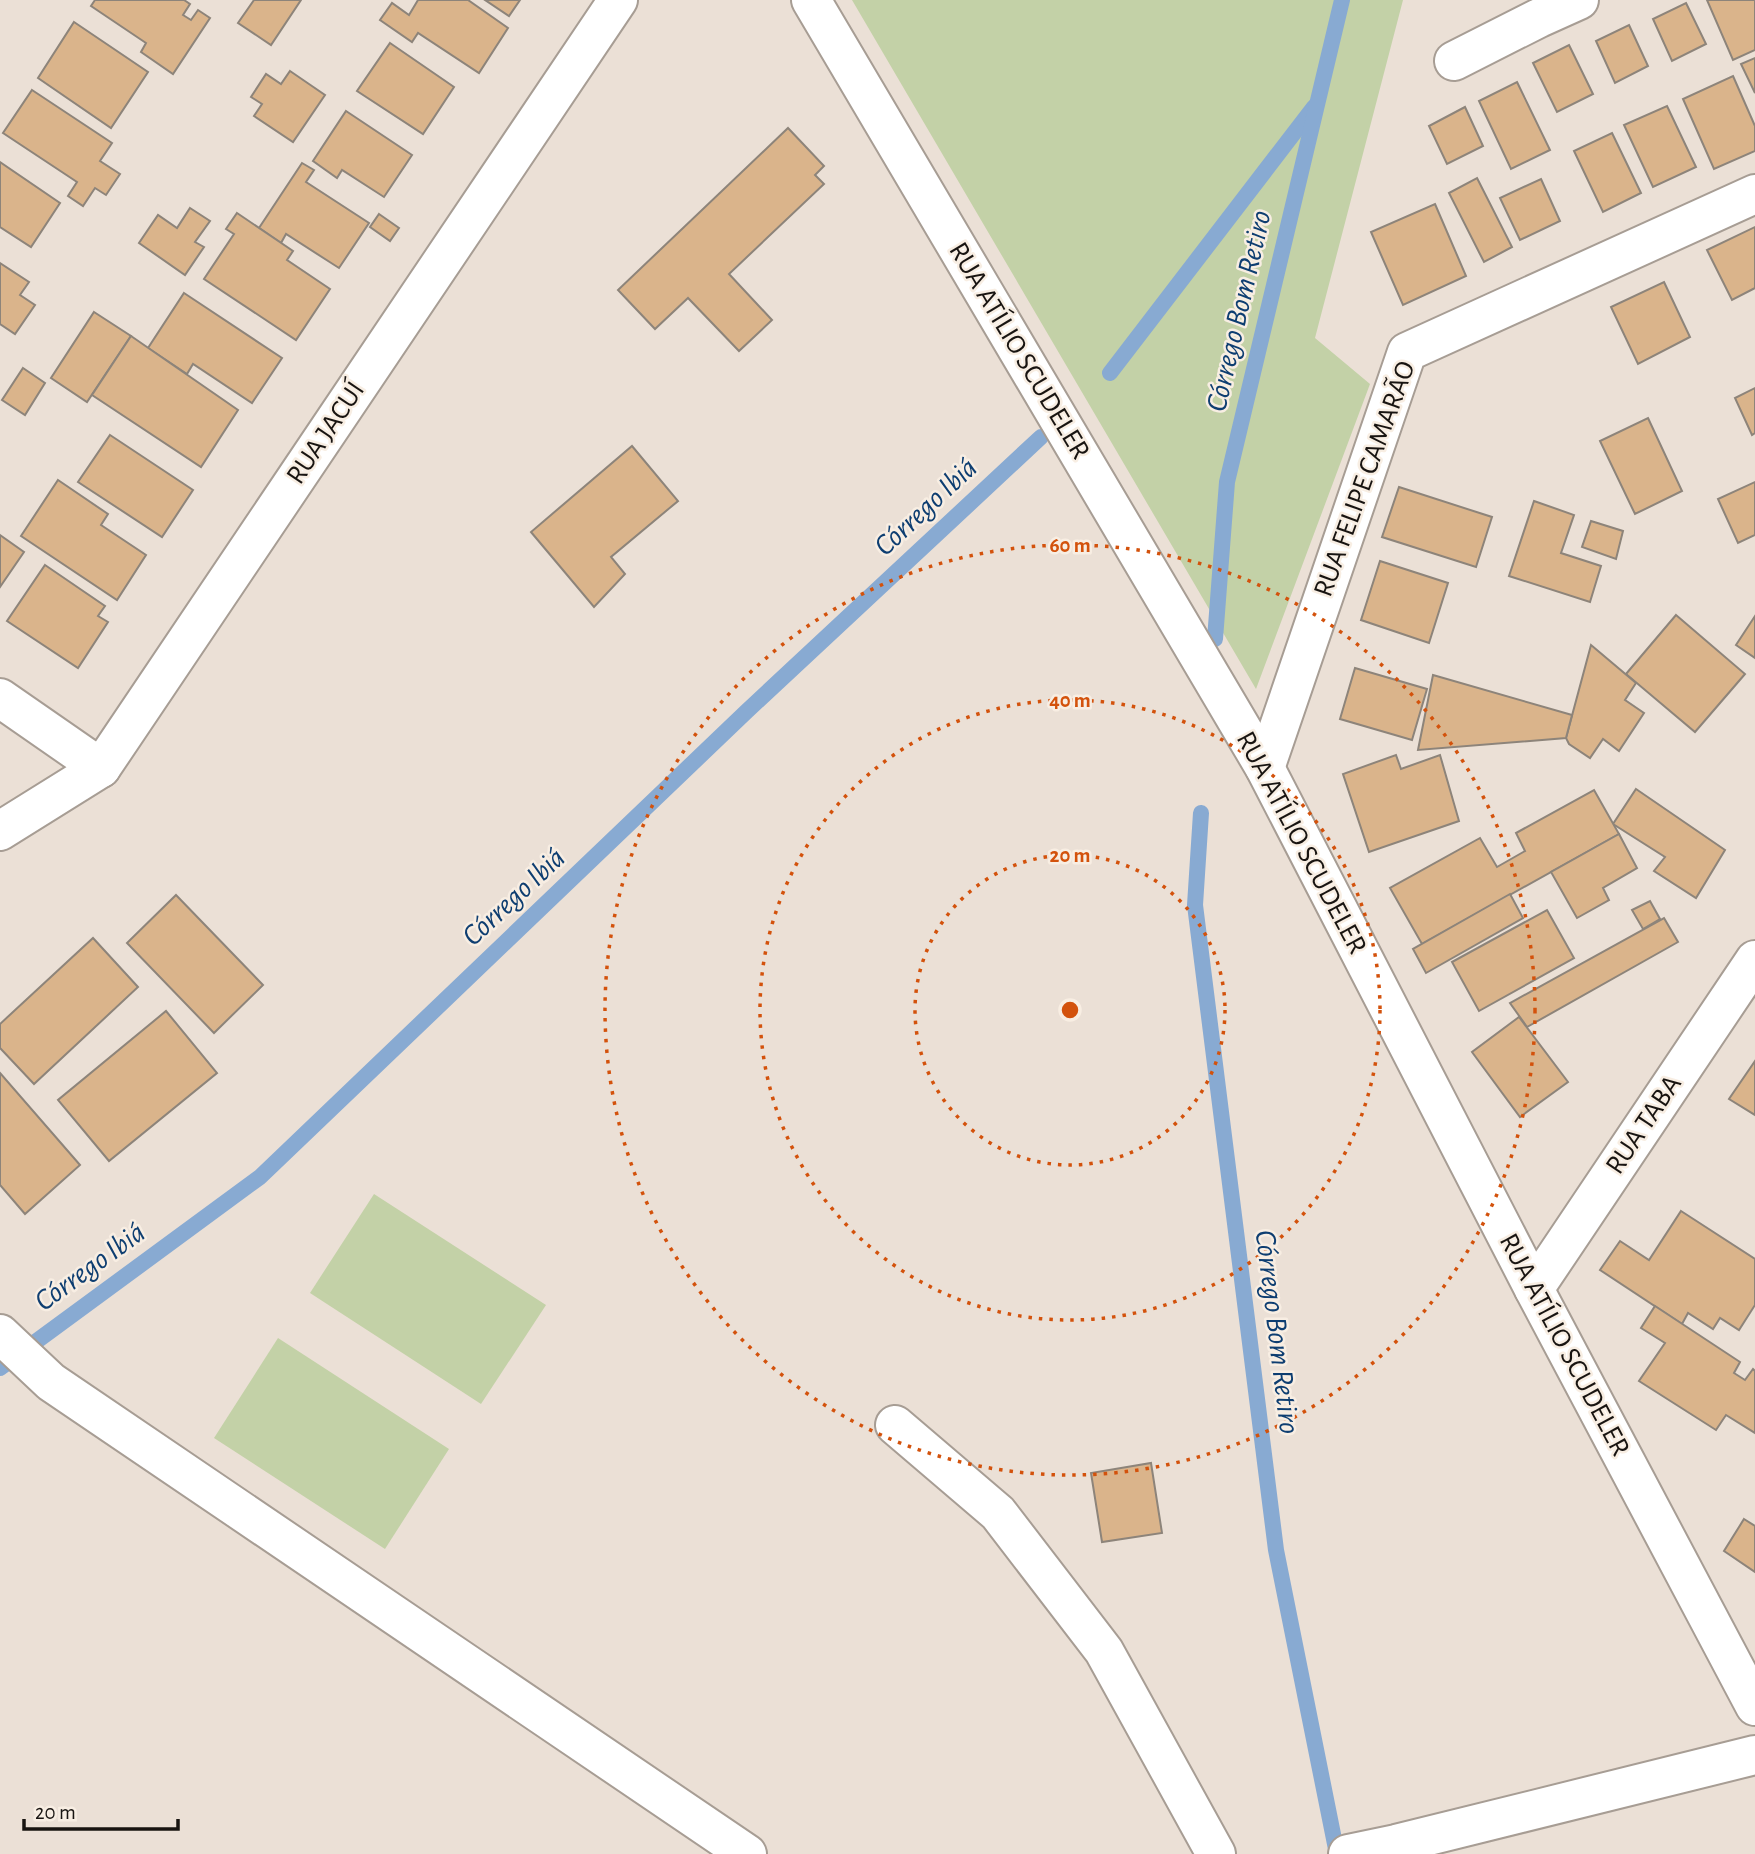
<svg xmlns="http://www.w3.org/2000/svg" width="1755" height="1854" viewBox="0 0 1755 1854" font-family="'Alegreya Sans',sans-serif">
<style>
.green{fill:#c3d1a7}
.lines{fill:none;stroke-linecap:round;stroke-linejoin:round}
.stream{stroke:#88aad2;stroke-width:16}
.building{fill:#dab48b;stroke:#8d847a;stroke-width:2}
.pedestrian-casing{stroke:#a79d94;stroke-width:42}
.minor-casing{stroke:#a79d94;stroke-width:42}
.pedestrian{stroke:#fff;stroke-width:38}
.minor{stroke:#fff;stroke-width:38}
.ring{fill:none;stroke:#d3520c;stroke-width:3.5;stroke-dasharray:3.5 7}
.labels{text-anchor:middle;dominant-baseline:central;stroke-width:5;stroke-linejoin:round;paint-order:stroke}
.street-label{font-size:28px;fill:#181411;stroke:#f8eee3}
.water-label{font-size:30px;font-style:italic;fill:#0e3e71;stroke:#f8eee3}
.centre{fill:#d3520c;stroke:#f8eee3;stroke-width:3.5}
.ring-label{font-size:21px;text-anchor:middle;font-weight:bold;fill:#d3520c;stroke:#f8eee3;stroke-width:5;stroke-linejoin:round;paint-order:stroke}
</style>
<rect width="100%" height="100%" fill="#ebe0d6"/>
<g class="green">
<path d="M852 0H1403L1315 338 1370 384 1256 689Z"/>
<path d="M374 1194 546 1305 481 1404 310 1293Z"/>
<path d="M278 1338 449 1449 385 1549 214 1438Z"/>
</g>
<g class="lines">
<g class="stream">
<path d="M1110 373 1314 107"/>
<path d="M1215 639 1227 482 1342 0"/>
<path d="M1201 813 1195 905 1276 1550 1337 1854"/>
<path d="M0 1368 260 1177 747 711 1041 437"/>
</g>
</g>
<g class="building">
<path d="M95 0H184L190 4 183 15 191 20 198 10 210 18 173 74 141 52 146 43 91 6Z"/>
<path d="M254 0H301L271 45 238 23Z"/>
<path d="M418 0H468L508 28 479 73 418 33 412 42 380 20 392 3 409 15Z"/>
<path d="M485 0H520L509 16Z"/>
<path d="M1707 0H1755V50L1733 60Z"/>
<path d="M1686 3 1706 44 1672 61 1653 19Z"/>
<path d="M74 22 148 72 111 128 38 78Z"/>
<path d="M1629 25 1648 66 1615 83 1596 41Z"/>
<path d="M390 43 454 87 423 134 357 91Z"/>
<path d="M1569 45 1593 94 1557 112 1533 63Z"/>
<path d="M1755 58V93L1741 64Z"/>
<path d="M290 71 325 95 293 142 254 116 262 104 251 97 266 74 281 84Z"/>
<path d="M1733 76 1755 126V151L1714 169 1683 99Z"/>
<path d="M1517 82 1550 150 1511 169 1479 101Z"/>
<path d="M32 90 112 143 100 161 120 174 106 195 95 188 83 206 68 196 77 182 3 133Z"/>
<path d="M1667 106 1696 167 1653 187 1624 125Z"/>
<path d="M1465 107 1483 146 1447 164 1429 126Z"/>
<path d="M346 111 412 155 384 197 342 170 337 178 313 161Z"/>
<path d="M788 128 824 166 815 175 824 184 729 274 772 320 739 351 688 298 655 329 618 290Z"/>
<path d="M1612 133 1641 193 1603 212 1574 151Z"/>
<path d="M0 162 60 203 31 247 0 227Z"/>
<path d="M302 163 314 170 306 182 369 223 339 268 286 234 281 243 259 228Z"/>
<path d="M1477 178 1512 247 1484 262 1449 193Z"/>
<path d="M1541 179 1560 221 1520 240 1500 198Z"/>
<path d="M1435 204 1466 276 1403 305 1371 232Z"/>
<path d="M190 208 210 221 195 242 204 247 185 275 139 243 158 215 177 228Z"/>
<path d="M237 213 293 251 287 260 330 289 296 340 204 279 234 234 226 229Z"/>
<path d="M379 214 399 228 390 241 370 227Z"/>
<path d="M1755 227V288L1732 300 1707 250Z"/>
<path d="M0 263 29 282 20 295 35 305 15 334 0 324Z"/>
<path d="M1664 282 1690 337 1638 364 1611 307Z"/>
<path d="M184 293 282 358 252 403 193 364 187 374 148 348Z"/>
<path d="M94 312 131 336 87 402 51 378Z"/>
<path d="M131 336 238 410 201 467 92 395Z"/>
<path d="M23 368 45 383 25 415 2 400Z"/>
<path d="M1755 388V433L1752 435 1735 398Z"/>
<path d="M1648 418 1682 491 1635 514 1600 441Z"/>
<path d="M110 435 193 490 162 537 78 482Z"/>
<path d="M632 446 678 501 611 557 625 574 594 607 531 532Z"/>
<path d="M58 480 108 514 101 525 146 555 117 600 21 536Z"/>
<path d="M1755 482V535L1738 543 1718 499Z"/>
<path d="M1399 487 1492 517 1476 567 1382 537Z"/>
<path d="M1534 501 1574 515 1561 553 1601 566 1590 602 1509 576Z"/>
<path d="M1591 521 1623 531 1616 559 1582 547Z"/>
<path d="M0 535 24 552 0 587Z"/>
<path d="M1380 561 1448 583 1429 643 1361 620Z"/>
<path d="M45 565 105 606 98 616 108 622 78 668 7 621Z"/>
<path d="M1676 615 1745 674 1695 732 1626 674Z"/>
<path d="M1755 616V658L1736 645Z"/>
<path d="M1591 645 1636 683 1625 700 1644 713 1619 751 1603 739 1590 758 1569 744 1566 738Z"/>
<path d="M1355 668 1427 689 1412 740 1340 719Z"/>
<path d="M1433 675 1572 715 1566 738 1418 750Z"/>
<path d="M1396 755 1401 769 1440 755 1459 821 1369 852 1343 774Z"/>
<path d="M1636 789 1725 850 1696 898 1654 871 1665 857 1613 824Z"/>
<path d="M1594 790 1619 834 1422 944 1390 888 1480 838 1497 867 1525 851 1516 833Z"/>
<path d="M1619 834 1637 868 1603 888 1609 900 1577 918 1551 872Z"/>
<path d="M1510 894 1523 918 1426 973 1413 949Z"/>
<path d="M176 895 263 985 214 1033 127 943Z"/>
<path d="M1650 901 1660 919 1643 929 1632 910Z"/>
<path d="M1547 910 1574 958 1479 1011 1452 962Z"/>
<path d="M1664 918 1678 942 1527 1027 1510 1003Z"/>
<path d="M93 938 138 987 34 1084 0 1048V1024Z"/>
<path d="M166 1011 217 1073 109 1161 58 1100Z"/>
<path d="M1519 1017 1568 1082 1520 1117 1472 1052Z"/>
<path d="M1755 1061V1115L1729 1099Z"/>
<path d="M0 1073 80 1165 25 1214 0 1185Z"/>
<path d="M1681 1211 1755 1259V1305L1739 1330 1720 1318 1713 1329 1688 1313 1682 1324 1600 1270 1620 1241 1649 1260Z"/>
<path d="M1655 1306 1740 1362 1734 1373 1745 1380 1753 1369 1755 1371V1433L1726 1415 1716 1430 1639 1381 1665 1343 1641 1328Z"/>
<path d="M1151 1463 1162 1533 1102 1542 1091 1473Z"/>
<path d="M1744 1519 1755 1526V1572L1724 1551Z"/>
</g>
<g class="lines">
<defs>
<g id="pedestrian">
<path d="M0 1334 51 1382 747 1854"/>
<path d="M895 1425 998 1513 1104 1651 1216 1854"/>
<path d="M1348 1854 1396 1844 1755 1755"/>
</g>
<g id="minor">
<path d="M811 0 1265 768 1534 1289 1755 1706"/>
<path d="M1454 61 1539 18 1579 0"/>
<path d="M0 698 101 768"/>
<path d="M1265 768 1407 352 1755 194"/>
<path d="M0 831 101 768 618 0"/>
<path d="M1534 1289 1755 960"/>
</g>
</defs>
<use href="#pedestrian" class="pedestrian-casing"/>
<use href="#minor" class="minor-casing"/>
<use href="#pedestrian" class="pedestrian"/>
<use href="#minor" class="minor"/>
</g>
<g class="ring">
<circle cx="1070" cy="1010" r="155"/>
<circle cx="1070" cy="1010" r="310"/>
<circle cx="1070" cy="1010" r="465"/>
</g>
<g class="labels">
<g class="street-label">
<text transform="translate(1019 351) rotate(59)">RUA ATÍLIO SCUDELER</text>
<text transform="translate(326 433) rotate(-56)">RUA JACUÍ</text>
<text transform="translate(1365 479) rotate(-70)">RUA FELIPE CAMARÃO</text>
<text transform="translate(1301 843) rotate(62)">RUA ATÍLIO SCUDELER</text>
<text transform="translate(1644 1125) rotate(-56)">RUA TABA</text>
<text transform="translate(1564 1345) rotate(62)">RUA ATÍLIO SCUDELER</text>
</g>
<g class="water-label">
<text transform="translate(1239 311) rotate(-77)">Córrego Bom Retiro</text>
<text transform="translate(926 507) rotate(-43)">Córrego Ibiá</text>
<text transform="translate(514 897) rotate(-43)">Córrego Ibiá</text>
<text transform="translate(90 1267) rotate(-36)">Córrego Ibiá</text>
<text transform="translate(1277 1332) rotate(83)">Córrego Bom Retiro</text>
</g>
</g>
<circle cx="1070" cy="1010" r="10" class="centre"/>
<g class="ring-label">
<text x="1070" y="552">60 m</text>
<text x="1070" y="707">40 m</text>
<text x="1070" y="862">20 m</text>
</g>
<path d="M24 1819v10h154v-10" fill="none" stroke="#181411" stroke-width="3.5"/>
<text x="35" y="1819" font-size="21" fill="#181411" stroke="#f8eee3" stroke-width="5" paint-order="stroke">20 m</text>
</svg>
